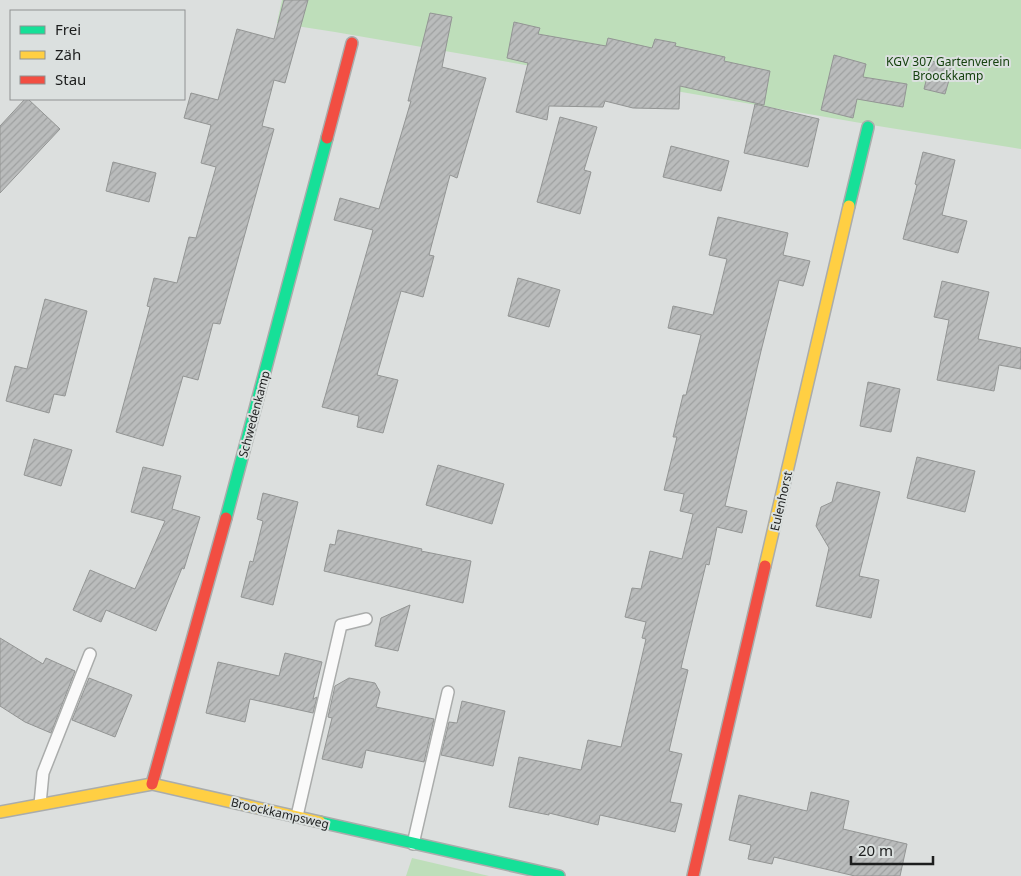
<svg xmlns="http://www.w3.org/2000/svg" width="1021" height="876" viewBox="0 0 1021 876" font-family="'Noto Sans',sans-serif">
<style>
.garden{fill:#bedeba}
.building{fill:url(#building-hatch);stroke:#939594}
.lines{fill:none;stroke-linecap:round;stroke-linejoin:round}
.lane-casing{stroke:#aaacab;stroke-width:14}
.fast-casing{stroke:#aaacab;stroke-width:14}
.slow-casing{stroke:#aaacab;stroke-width:14}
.jam-casing{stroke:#aaacab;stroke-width:14}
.lane{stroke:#fafafa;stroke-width:11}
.fast{stroke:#16e098;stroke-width:11}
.slow{stroke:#ffcf43;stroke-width:11}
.jam{stroke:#f24e42;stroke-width:11}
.labels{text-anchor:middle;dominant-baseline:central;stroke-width:4;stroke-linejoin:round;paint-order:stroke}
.park-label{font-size:12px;fill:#16420f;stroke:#dbe0df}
.street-label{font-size:12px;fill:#1d1e1e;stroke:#dbe0df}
</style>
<defs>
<pattern id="building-hatch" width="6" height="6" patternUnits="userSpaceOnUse" patternTransform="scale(1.25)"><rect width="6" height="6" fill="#babcbc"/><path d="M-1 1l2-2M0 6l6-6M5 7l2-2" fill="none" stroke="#9fa1a1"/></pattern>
</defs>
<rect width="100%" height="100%" fill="#dcdfde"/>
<g class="garden">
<path d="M282 0H1021V149L878 126 335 32 277 23Z"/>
<path d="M412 858 489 876H406Z"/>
</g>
<g class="building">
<path d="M284 0H308L285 83 274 80 262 126 274 129 220 324 213 323 198 380 183 376 163 446 116 432 150 307 147 306 154 278 177 283 189 237 196 238 216 167 201 163 211 125 184 118 191 93 218 100 237 29 274 39Z"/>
<path d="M430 13 452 17 442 67 486 78 457 178 450 175 429 255 434 256 423 297 401 291 377 375 398 380 383 433 357 427 359 416 322 407 373 230 334 220 340 198 379 209 411 101H408Z"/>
<path d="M514 22 540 28 538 34 606 46 608 38 652 48 655 39 676 43 675 46 725 57 724 61 770 71 764 105 680 86 679 109 633 108 605 101 603 107 549 106 547 120 516 112 528 63 507 58Z"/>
<path d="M834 55 866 64 863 77 907 84 903 107 857 99 853 118 821 110Z"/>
<path d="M931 61 953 66 945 94 924 89Z"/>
<path d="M25 99H28L60 129 0 193V126Z"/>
<path d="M755 104 819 119 808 167 744 153Z"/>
<path d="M560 117 597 127 584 170 591 172 580 214 537 202Z"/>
<path d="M671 146 729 161 721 191 663 177Z"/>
<path d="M923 152 955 160 942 215 967 221 958 253 903 239 917 185 915 184Z"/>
<path d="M113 162 156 173 149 202 106 191Z"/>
<path d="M718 217 788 233 783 255 810 261 803 286 779 280 761 351 725 506 747 511 742 533 717 527 709 565 706 564 681 668 688 670 669 751 682 754 670 802 682 804 675 832 600 815 598 825 549 813V815L509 807 519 757 581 770 588 740 621 747 646 639 642 638 646 622 625 617 632 588 641 589 650 551 682 559 693 514 680 511 684 494 664 490 677 437H673L683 395H686L701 335 668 328 673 306 713 315 727 259 709 255Z"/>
<path d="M518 278 560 290 549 327 508 316Z"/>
<path d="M942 281 989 292 978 339 1021 348V369L999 365 994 391 937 380 949 320 934 317Z"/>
<path d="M45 299 87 311 65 396 54 394 49 413 6 401 15 366 27 369Z"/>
<path d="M868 382 900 389 891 432 860 426Z"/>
<path d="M34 439 72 450 61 486 24 475Z"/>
<path d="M917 457 975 471 965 512 907 498Z"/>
<path d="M438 465 504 484 492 524 426 505Z"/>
<path d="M143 467 181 476 172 509 200 517 184 569 182 568 156 631 106 610 101 622 73 610 90 570 135 589 165 521 131 512Z"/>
<path d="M837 482 880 492 859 576 879 580 871 618 816 606 829 548 816 526 821 507 832 502Z"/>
<path d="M263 493 298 502 273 605 241 597 250 561 253 562 263 521 257 519Z"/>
<path d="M338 530 422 549 421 551 471 561 463 603 324 571 330 544 335 545Z"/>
<path d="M410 605 398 651 375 646 381 618Z"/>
<path d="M0 638 43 664 46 658 75 671 51 733 25 722 0 706Z"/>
<path d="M285 653 322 662 313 699 317 697 313 713 250 699 245 722 206 713 218 662 279 676Z"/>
<path d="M89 678 132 695 115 737 72 720Z"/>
<path d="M349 678 375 683 380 692 376 707 434 719 424 762 366 750 362 768 322 759 332 718 328 717 335 686Z"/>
<path d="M462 701 505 711 493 766 441 755 449 722 457 723Z"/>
<path d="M811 792 849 801 843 829 907 844 900 876H855L774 857 772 864 748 859 751 845 729 840 739 795 807 811Z"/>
</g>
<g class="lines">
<defs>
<g id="lane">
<path d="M40 804 43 773 90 654"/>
<path d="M297 816 341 625 366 619"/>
<path d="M413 844 448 692"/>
</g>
<g id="fast">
<path d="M849 206 868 127"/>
<path d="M226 518 327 138"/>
<path d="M320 822 559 876"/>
</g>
<g id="slow">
<path d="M765 566 849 206"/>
<path d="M0 812 152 784 320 822"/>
</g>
<g id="jam">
<path d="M327 138 352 43"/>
<path d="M152 784 226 518"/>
<path d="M693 876 765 566"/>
</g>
</defs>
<use href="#lane" class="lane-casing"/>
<use href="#fast" class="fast-casing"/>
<use href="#slow" class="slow-casing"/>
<use href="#jam" class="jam-casing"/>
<use href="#lane" class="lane"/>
<use href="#fast" class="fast"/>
<use href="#slow" class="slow"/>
<use href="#jam" class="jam"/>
</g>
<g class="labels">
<g class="park-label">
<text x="948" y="61">KGV 307 Gartenverein<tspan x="948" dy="14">Broockkamp</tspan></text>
</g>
<g class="street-label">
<text transform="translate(254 414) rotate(-75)">Schwedenkamp</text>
<text transform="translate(781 501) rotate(-77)">Eulenhorst</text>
<text transform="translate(280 813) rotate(13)">Broockkampsweg</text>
</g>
</g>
<rect x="10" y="10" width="175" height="90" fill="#dbe0df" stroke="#8f9292"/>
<rect x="20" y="26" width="25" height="8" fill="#16e098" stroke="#8f9292"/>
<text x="55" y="35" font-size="15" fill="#1d1e1e">Frei</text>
<rect x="20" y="51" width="25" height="8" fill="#ffcf43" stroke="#8f9292"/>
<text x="55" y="60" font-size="15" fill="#1d1e1e">Zäh</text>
<rect x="20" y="76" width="25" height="8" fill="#f24e42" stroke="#8f9292"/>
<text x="55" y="85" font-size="15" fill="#1d1e1e">Stau</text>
<path d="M851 856v8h82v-8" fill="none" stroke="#1d1e1e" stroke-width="2.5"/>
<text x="858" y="856" font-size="15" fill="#1d1e1e" stroke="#dbe0df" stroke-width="4" paint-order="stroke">20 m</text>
</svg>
